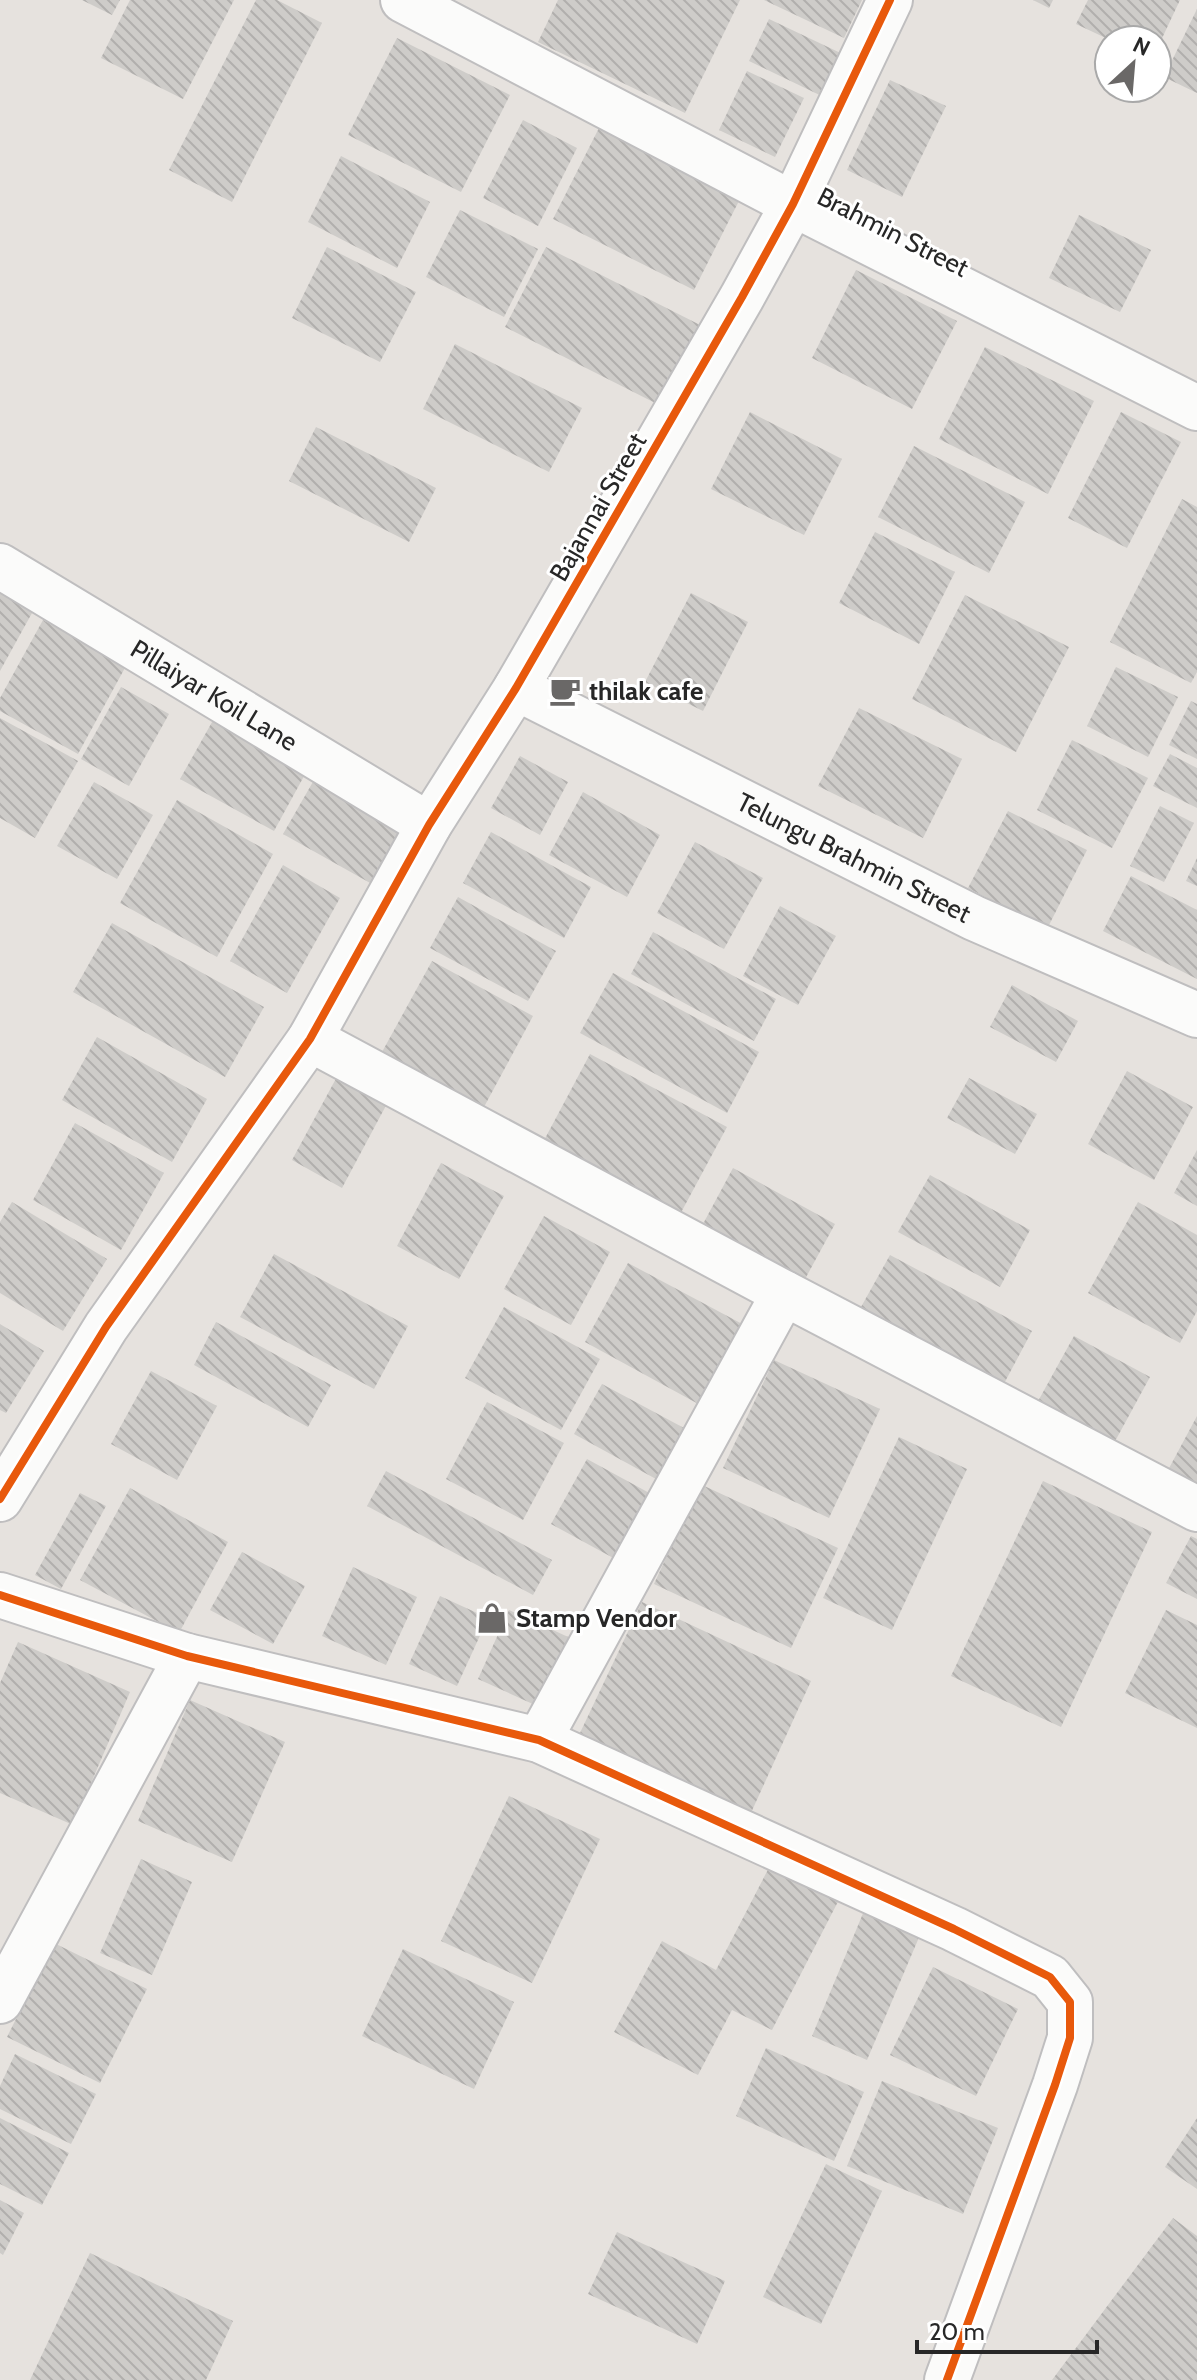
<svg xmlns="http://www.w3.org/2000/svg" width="1197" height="2380" viewBox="0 0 1197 2380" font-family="Cabin,sans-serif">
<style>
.building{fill:url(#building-back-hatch)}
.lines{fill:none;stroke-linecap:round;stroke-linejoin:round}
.minor-casing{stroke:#bfbebf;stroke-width:48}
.minor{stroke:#fbfbfa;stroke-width:44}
.cycleway-casing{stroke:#fff;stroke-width:13}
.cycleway{stroke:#e8590c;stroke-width:8}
.labels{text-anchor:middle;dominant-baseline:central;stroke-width:6;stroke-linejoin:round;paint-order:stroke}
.street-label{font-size:26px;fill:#272727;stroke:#fff}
.poi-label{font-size:26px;font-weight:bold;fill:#272727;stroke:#fff;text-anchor:start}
</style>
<defs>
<pattern id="building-back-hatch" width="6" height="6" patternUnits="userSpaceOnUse" patternTransform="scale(2)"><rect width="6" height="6" fill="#ceccc9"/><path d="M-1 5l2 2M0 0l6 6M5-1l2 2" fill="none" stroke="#b1afad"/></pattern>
</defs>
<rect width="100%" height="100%" fill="#e6e2de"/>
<g class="building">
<path d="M82 0H120L112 15Z"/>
<path d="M130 0H234L183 99 101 58Z"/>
<path d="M256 0H277L322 23 232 202 169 170Z"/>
<path d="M558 0H740L685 113 538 42Z"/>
<path d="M764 0H862L844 38Z"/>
<path d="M1033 0H1053L1049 8Z"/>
<path d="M1088 0H1180L1157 49V40H1110L1076 24Z"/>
<path d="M1197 9V93L1164 77Z"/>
<path d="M769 19 851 58 830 100 749 61Z"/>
<path d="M397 38 510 95 461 192 348 135Z"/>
<path d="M747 71 804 98 775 157 719 130Z"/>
<path d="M890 80 946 106 902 197 847 170Z"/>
<path d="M604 118 745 189 694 290 553 219Z"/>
<path d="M523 120 577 148 538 226 483 198Z"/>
<path d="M341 156 430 202 397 268 308 222Z"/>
<path d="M460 210 538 249 504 317 426 277Z"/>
<path d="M1079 215 1151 250 1120 312 1049 278Z"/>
<path d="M327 247 416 292 380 362 292 318Z"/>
<path d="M546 247 710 330 669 410 505 327Z"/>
<path d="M856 270 957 321 912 409 812 358Z"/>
<path d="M455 344 582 408 549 472 423 409Z"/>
<path d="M985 347 1094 401 1048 494 939 439Z"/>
<path d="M750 412 842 459 804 535 711 489Z"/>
<path d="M1121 412 1181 442 1127 548 1068 518Z"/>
<path d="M316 427 436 488 409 542 289 481Z"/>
<path d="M914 446 1025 502 989 573 878 517Z"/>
<path d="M1182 499 1197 507V672L1191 683 1110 642Z"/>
<path d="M875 532 955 572 919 644 839 603Z"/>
<path d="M0 583 37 604 0 671Z"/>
<path d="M691 593 748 622 703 711 645 682Z"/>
<path d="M965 595 1069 647 1016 752 912 699Z"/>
<path d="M43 620 126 666 78 754 0 711V698Z"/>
<path d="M1116 667 1178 697 1148 757 1087 726Z"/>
<path d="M121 687 169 714 129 786 81 759Z"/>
<path d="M1191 701 1197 704V759L1169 745Z"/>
<path d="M859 708 962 759 923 838 818 786Z"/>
<path d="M216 715 309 767 274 831 180 779Z"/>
<path d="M0 718 78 761 35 838 0 818Z"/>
<path d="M1072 740 1148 778 1112 848 1037 810Z"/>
<path d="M1170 754 1197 768V808L1153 786Z"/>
<path d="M520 756 568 782 540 835 491 808Z"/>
<path d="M314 780 402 829 372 884 283 834Z"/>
<path d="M94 782 153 815 117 879 57 846Z"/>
<path d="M583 792 660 835 627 897 549 855Z"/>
<path d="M177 800 273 854 217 957 120 903Z"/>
<path d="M1160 806 1194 823 1164 882 1130 866Z"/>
<path d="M1008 811 1087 850 1047 929 968 888Z"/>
<path d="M491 832 591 887 564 938 463 883Z"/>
<path d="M695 842 763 878 724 949 657 913Z"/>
<path d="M1197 858V886L1186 881Z"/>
<path d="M283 865 340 898 287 993 230 961Z"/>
<path d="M1131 876 1197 910V979L1103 931Z"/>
<path d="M458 897 556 951 528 1001 430 948Z"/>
<path d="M780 906 836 936 798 1005 743 976Z"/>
<path d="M112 923 264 1007 225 1077 73 992Z"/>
<path d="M653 932 776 999 754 1041 631 974Z"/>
<path d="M432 961 533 1016 484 1107 382 1052Z"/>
<path d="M613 973 759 1052 727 1113 580 1033Z"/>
<path d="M1012 985 1078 1021 1056 1062 990 1027Z"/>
<path d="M97 1037 207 1099 172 1162 62 1100Z"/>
<path d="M590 1054 727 1127 677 1220 541 1146Z"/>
<path d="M1127 1071 1193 1107 1154 1180 1088 1144Z"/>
<path d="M339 1073 389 1100 342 1188 292 1160Z"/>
<path d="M969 1078 1037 1114 1015 1154 947 1118Z"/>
<path d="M75 1123 164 1173 121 1250 33 1200Z"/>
<path d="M1197 1150V1206L1174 1193Z"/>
<path d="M441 1163 504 1196 459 1279 397 1246Z"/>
<path d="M733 1168 835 1224 798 1292 696 1237Z"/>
<path d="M930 1175 1030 1230 1000 1287 898 1232Z"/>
<path d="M12 1202 107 1259 63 1331 0 1293V1222Z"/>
<path d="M1138 1202 1197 1235V1311L1180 1343 1088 1293Z"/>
<path d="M544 1216 610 1252 571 1325 504 1289Z"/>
<path d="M274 1254 408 1326 374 1389 240 1317Z"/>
<path d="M890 1255 1032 1331 999 1393 856 1316Z"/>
<path d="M628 1263 746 1326 702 1406 585 1342Z"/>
<path d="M504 1307 600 1359 561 1430 465 1378Z"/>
<path d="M216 1322 331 1385 308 1427 194 1365Z"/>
<path d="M0 1324 44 1351 6 1413 0 1410Z"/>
<path d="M1074 1336 1150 1377 1113 1445 1037 1403Z"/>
<path d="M774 1360 880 1409 829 1518 723 1468Z"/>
<path d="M151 1371 217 1406 177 1480 111 1444Z"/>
<path d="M602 1384 684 1428 656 1479 574 1434Z"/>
<path d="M487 1402 564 1443 523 1520 446 1479Z"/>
<path d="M1197 1416V1489L1167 1472Z"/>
<path d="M899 1437 967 1469 892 1630 823 1598Z"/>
<path d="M587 1459 653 1495 617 1560 551 1524Z"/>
<path d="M386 1471 552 1560 533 1595 367 1506Z"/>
<path d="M1043 1481 1152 1532 1061 1727 951 1676Z"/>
<path d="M700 1484 838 1548 791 1648 654 1584Z"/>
<path d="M130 1488 228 1542 179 1633 80 1580Z"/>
<path d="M80 1493 106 1506 61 1589 35 1575Z"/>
<path d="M1191 1536 1197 1539V1599L1166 1583Z"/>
<path d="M242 1552 305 1586 273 1644 210 1610Z"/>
<path d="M353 1567 417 1597 386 1665 322 1636Z"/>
<path d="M440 1596 488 1618 457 1686 409 1664Z"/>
<path d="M642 1602 811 1681 750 1815 579 1735Z"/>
<path d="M509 1610 577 1641 546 1710 478 1679Z"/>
<path d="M1166 1610 1197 1625V1728L1125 1693Z"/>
<path d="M18 1642 130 1692 73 1825 0 1793V1683Z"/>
<path d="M190 1700 285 1742 232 1862 138 1821Z"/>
<path d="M509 1796 600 1839 532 1983 441 1941Z"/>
<path d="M776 1854 844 1890 772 2030 732 2010 698 2075 614 2032 662 1941 716 1970Z"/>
<path d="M141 1859 192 1882 152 1975 100 1953Z"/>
<path d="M864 1911 920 1935 867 2060 812 2036Z"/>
<path d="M54 1943 147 1989 100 2083 7 2037Z"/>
<path d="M403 1949 514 2002 474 2089 362 2036Z"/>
<path d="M933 1967 1018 2009 976 2096 890 2055Z"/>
<path d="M766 2048 864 2092 834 2161 736 2116Z"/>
<path d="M15 2054 96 2094 71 2144 0 2109V2086Z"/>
<path d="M882 2081 998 2128 963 2214 847 2166Z"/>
<path d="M0 2118 69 2153 42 2205 0 2184Z"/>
<path d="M1197 2118V2189L1165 2167Z"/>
<path d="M826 2164 882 2191 821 2324 763 2297Z"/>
<path d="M0 2200 24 2213 3 2255 0 2253Z"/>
<path d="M1173 2218 1197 2236V2380H1052Z"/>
<path d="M617 2232 725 2281 697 2344 588 2294Z"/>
<path d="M90 2253 233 2321 206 2380H30Z"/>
</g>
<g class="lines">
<defs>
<g id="minor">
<path d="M403 0 793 204 1197 408"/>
<path id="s1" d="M0 566 429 825"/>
<path id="s2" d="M516 688 974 918 1197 1015"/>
<path d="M310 1039 784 1293 1197 1509"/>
<path d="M0 1499 106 1327 310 1039 429 825 516 688 742 297 793 204 890 0"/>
<path d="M0 1595 187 1656 539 1740 954 1929 1050 1977 1070 2002V2038L1055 2085 947 2380"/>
<path d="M539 1740 784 1293"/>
<path d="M0 2001 187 1656"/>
</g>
</defs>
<use href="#minor" class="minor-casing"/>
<use href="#minor" class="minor"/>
<defs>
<g id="cycleway">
<path d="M0 1499 106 1327 310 1039 429 825 516 688 742 297 793 204 890 0"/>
<path d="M0 1595 187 1656 539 1740 954 1929 1050 1977 1070 2002V2038L1055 2085 947 2380"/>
</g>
</defs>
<use href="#cycleway" class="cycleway-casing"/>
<use href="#cycleway" class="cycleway"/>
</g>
<defs>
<symbol id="cafe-bare" viewBox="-9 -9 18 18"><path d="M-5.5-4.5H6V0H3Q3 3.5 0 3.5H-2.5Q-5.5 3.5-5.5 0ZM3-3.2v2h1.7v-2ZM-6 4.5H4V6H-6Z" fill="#6a6867" stroke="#fff" stroke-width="2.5" paint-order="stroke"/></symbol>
<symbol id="shop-bare" viewBox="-9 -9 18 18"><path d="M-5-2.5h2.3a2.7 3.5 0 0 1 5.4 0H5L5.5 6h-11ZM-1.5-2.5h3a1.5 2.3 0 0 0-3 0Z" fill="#6a6867" stroke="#fff" stroke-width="2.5" paint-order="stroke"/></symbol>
</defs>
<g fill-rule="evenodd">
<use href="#cafe-bare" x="543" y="669" width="44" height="44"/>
<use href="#shop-bare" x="470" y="1596" width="44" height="44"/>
</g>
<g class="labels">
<g class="street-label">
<text transform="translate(893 232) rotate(27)">Brahmin Street</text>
<text transform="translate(598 507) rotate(-60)">Bajannai Street</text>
<text stroke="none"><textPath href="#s1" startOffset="250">Pillaiyar Koil Lane</textPath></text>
<text stroke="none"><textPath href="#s2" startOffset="378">Telungu Brahmin Street</textPath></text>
</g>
<g class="poi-label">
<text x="589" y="691">thilak cafe</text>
<text x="516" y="1618">Stamp Vendor</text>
</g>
</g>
<g transform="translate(1133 64) rotate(26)"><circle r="38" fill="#ffffff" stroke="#a9a9a9" stroke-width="2"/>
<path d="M0-6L14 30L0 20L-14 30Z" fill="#6a6867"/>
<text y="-12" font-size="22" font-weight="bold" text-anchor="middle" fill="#272727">N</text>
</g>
<path d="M917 2340v12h180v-12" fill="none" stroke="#272727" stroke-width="4"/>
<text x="929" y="2340" font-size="24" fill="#272727" stroke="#ffffff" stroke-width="6" paint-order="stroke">20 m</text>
</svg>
